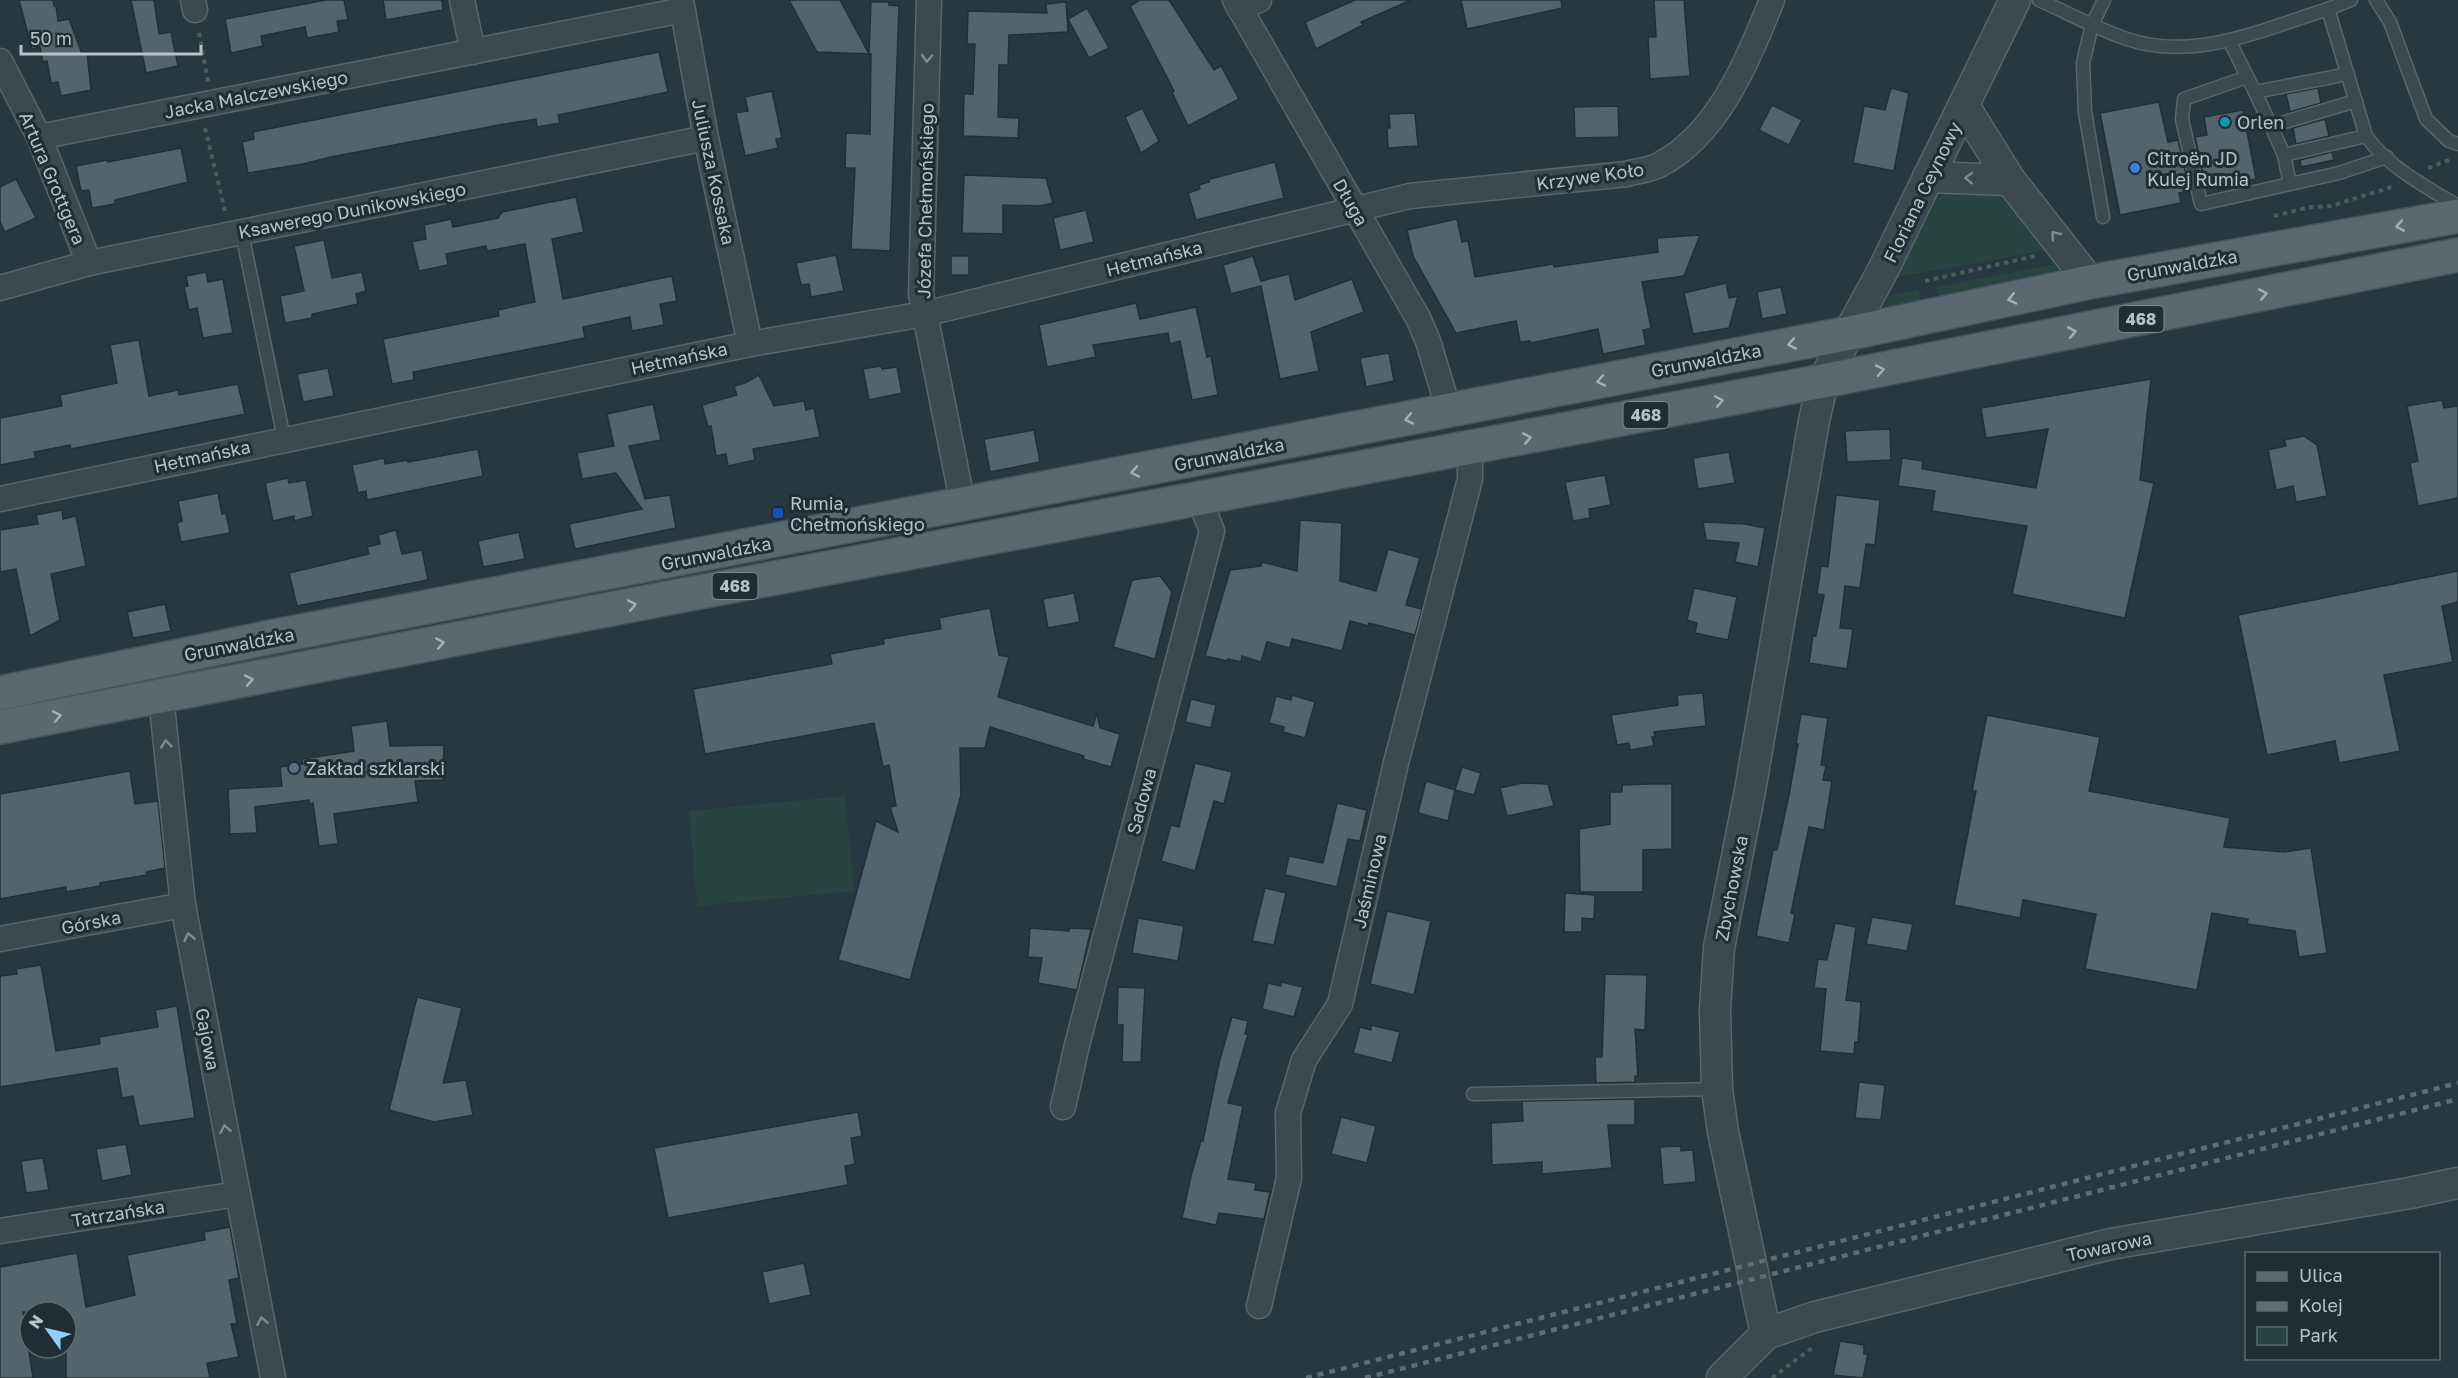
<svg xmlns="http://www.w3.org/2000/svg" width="2458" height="1378" viewBox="0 0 2458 1378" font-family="'Golos Text',sans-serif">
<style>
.green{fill:#294440}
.building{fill:#52656e;stroke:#213038;stroke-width:1.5}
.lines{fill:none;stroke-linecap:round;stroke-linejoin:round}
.service-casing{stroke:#58666e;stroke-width:15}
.minor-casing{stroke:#58666e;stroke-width:27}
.tertiary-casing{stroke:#58666e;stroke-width:33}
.primary-casing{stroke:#47555d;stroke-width:36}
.path{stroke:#49605d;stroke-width:4;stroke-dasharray:4.5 4.5;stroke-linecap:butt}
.service{stroke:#3b4951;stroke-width:12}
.minor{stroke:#3b4951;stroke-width:24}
.tertiary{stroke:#3b4951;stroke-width:30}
.primary{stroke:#596871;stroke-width:33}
.rail{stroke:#5d6e77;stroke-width:4.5;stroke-dasharray:6 6;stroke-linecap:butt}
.oneway{stroke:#7f8c94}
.oneway2{stroke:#a4b1b9}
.culture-dot{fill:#0f9aa8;stroke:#1f2e36;stroke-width:2}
.shop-dot{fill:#3f7fe0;stroke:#1f2e36;stroke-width:2}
.transit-dot{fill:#1a4fb4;stroke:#1f2e36;stroke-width:2}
.service-dot{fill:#5c6f8a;stroke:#1f2e36;stroke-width:2}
.labels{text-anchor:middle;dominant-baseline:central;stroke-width:6;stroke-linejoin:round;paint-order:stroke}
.shield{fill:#1f2e36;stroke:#89969e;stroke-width:1.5}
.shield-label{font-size:16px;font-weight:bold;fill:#b7c3cb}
.street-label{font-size:18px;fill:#b7c3cb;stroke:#1f2e36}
.poi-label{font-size:18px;fill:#b7c3cb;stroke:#1f2e36;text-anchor:start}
</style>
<rect width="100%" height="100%" fill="#263841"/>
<g class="green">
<path d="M1955 188 2007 192 2049 250 1896 277 1938 198Z"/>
<path d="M2057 264 2059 271 2054 277 1940 299 1936 287Z"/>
<path d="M1919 290 1920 301 1891 307 1887 305 1889 295Z"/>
<path d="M845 796 854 891 697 906 689 811Z"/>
</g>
<g class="building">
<path d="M19 0H53L54 6H56L58 21 69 19 82 54 87 53 91 90 61 96 58 82 51 83 47 61 43 62 40 47 32 49Z"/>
<path d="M131 0H154L159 34 171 32 178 66 146 73Z"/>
<path d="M326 0H344L348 20 337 21 339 32 307 38 305 27 261 36 263 46 231 53 225 19Z"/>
<path d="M383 0H442L443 10 386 20Z"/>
<path d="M789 0H840L869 54 871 2H889V5L899 6 890 251 851 249 855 168H845L846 133 870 134 871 54 817 52Z"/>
<path d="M1140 0H1169L1214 70 1221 66 1239 99 1188 126 1172 92 1174 91 1130 6Z"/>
<path d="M1355 0H1411L1361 22 1363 25 1316 49 1305 22Z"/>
<path d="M1461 0H1561L1562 8 1467 29Z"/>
<path d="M1654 0H1684L1690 76 1650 79 1648 37H1656Z"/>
<path d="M1066 2 1068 32 1009 35 1008 65H999L998 117 1019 118 1018 138 963 136 964 94H973L975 44H967L968 11 1047 13 1046 4Z"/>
<path d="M1087 8 1109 48 1089 58 1068 19Z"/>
<path d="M659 52 668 92 558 115 560 123 537 127 536 119 499 125 331 157 303 164 248 173 242 142 254 139 253 132Z"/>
<path d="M1891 88 1909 93 1894 171 1853 163 1864 106 1885 110Z"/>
<path d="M2318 88 2321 103 2290 112 2286 94Z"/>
<path d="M772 91 782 138 776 139 778 148 745 156 736 113 748 111 745 97Z"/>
<path d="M2159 102 2168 142 2178 140 2190 191 2179 193 2181 203 2120 215 2100 113Z"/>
<path d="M1772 105 1802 120 1789 145 1759 130Z"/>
<path d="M1618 106 1619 137 1575 138 1574 107Z"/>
<path d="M1142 108 1159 141 1141 153 1125 117Z"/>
<path d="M2243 110 2256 179 2206 188 2195 137 2207 135 2204 117Z"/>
<path d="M1415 113 1418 146 1388 148 1387 128H1390L1389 114Z"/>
<path d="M2325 119 2329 136 2296 144 2293 128Z"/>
<path d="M181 148 188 182 115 200V204L92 208 89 190 81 191 76 166 107 160 108 162Z"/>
<path d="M2332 152 2334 160 2301 167 2300 160Z"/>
<path d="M1275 162 1284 198 1196 220 1188 193 1200 189 1199 185 1209 182 1210 179Z"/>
<path d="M964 175 1046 178 1053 203 1040 206 1003 205V234L962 233Z"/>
<path d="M16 179 36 218 5 232 0 222V187Z"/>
<path d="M576 197 584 232 552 239 563 299 672 276 677 301 660 304 664 325 632 331 630 317 583 327 585 338 413 372 414 380 392 384 383 339 499 316 498 310 535 302 525 244 487 251 486 246 446 254 448 265 419 271 412 242 426 239 424 225 451 219 453 227 498 218 502 212Z"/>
<path d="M1086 210 1094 242 1060 250 1053 218Z"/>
<path d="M1457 219 1462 242 1468 241 1475 277 1553 264 1554 267 1658 252 1657 238 1700 235 1684 276 1642 282 1651 328 1643 330 1646 345 1603 354 1598 329 1531 343 1530 341 1520 342 1516 321 1456 333 1413 256 1407 230Z"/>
<path d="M324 240 332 278 362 272 366 291 356 294 358 304 312 314V318L285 323 280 296 304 291 294 246Z"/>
<path d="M836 255 844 291 811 297 809 284 801 285 796 263Z"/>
<rect x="951" y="256" width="18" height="19"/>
<path d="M1253 256 1261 281 1289 274 1295 300 1352 279 1364 312 1311 332 1319 371 1280 379 1261 286 1231 294 1223 265Z"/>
<path d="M206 272 208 282 223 279 233 333 203 338 197 308 189 310 184 287 188 286 186 276Z"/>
<path d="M1726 283 1729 298 1738 296 1729 328 1693 334 1684 293Z"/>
<path d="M1781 287 1787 314 1762 319 1757 292Z"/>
<path d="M1136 303 1140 319 1196 307 1207 357 1211 356 1218 395 1192 400 1180 341 1170 344 1168 333 1093 345 1096 357 1047 367 1039 325Z"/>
<path d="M139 340 149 396 178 390 179 395 238 384 245 414 71 449 70 445 34 452 36 458 0 465V418L62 406 60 395 117 383 110 345Z"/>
<path d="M1389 353 1394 381 1366 387 1360 358Z"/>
<path d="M881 366 882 369 897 367 902 393 869 400 863 369Z"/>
<path d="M328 368 334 396 303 402 297 374Z"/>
<path d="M759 375 774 406 804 401 806 410 814 408 820 437 753 449 755 460 728 466 726 454 716 456 711 426 708 427 702 405 737 395 734 386 745 383Z"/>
<path d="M2151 379 2140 480 2154 483 2125 618 2012 594 2027 526 1932 511 1935 491 1898 486 1902 458 1923 461 1922 469 2036 488 2048 429 1986 438 1981 408Z"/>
<path d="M2442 400 2444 408 2458 406V498L2418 506 2410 463 2418 461 2407 406Z"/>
<path d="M653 404 661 440 629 446 645 499 670 495 676 528 575 549 569 524 642 509 616 473 582 479 577 453 614 446 607 414Z"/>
<path d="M1890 429 1891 460 1847 462 1845 431Z"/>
<path d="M1034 430 1040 462 990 472 984 439Z"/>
<path d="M2304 436 2317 445 2327 496 2296 502 2293 486 2276 490 2268 450 2286 446 2284 440Z"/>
<path d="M478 449 483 476 367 500 366 491 358 493 352 465 384 458 385 464 408 460V462Z"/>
<path d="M1729 452 1735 483 1698 489 1693 458Z"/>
<path d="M1605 475 1611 505 1589 509 1590 518 1573 521 1565 482Z"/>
<path d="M288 478 289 483 306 480 313 516 294 521V516L273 521 265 483Z"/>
<path d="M218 493 222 514 226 513 230 533 181 542 177 523 182 521 178 501Z"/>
<path d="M1836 495 1880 500 1875 545 1866 544 1860 588 1845 586 1840 628 1853 629 1847 669 1809 663 1813 636H1816L1824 595 1817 594 1821 566 1828 567Z"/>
<path d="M62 510 63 519 76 516 86 566 51 574 60 620 30 636 16 569 0 572V530L38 524 36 515Z"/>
<path d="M1300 520 1342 523 1340 581 1376 591 1388 549 1420 558 1406 605 1422 609 1415 635 1369 623 1368 626 1350 621 1342 651 1292 639 1290 648 1267 642 1261 662 1242 656 1241 662 1228 659V661L1205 656 1230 570 1261 566 1262 562 1297 571Z"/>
<path d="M1703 522 1745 524 1765 528 1758 567 1735 562 1739 543 1706 540Z"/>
<path d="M396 530 402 554 422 550 428 580 297 606 289 573 369 554 367 547 380 544 378 535Z"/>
<path d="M519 532 525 559 483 567 478 541Z"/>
<path d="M2458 571V602L2442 606 2453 662 2384 675 2400 751 2339 763 2335 741 2267 755 2238 615Z"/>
<path d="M1160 576 1172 592 1155 659 1113 647 1132 580Z"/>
<path d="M1694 588 1737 597 1728 640 1695 633 1697 623 1687 620Z"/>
<path d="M1074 593 1080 622 1048 628 1043 599Z"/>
<path d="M165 604 171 631 133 638 127 612Z"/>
<path d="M990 608 999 655 1009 657 998 697 1093 726 1097 713 1100 728 1120 734 1111 767 1083 759 1084 756 990 727 985 748H960L961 795 910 980 838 960 876 821 898 832 890 807 896 806 889 765 883 767 874 723 705 754 693 689 832 664 830 654 884 644 883 639 941 629 939 618Z"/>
<path d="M1703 693 1706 726 1654 732 1655 737H1652L1654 746 1630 750 1629 743 1617 745 1611 715 1678 705 1677 695Z"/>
<path d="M1292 695 1315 702 1305 738 1283 732 1284 727 1269 723 1276 696 1291 700Z"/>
<path d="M1191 699 1216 705 1211 728 1185 722Z"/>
<path d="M1801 714 1828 718 1821 765 1826 766 1823 780 1832 781 1824 830 1809 827 1791 913 1795 914 1789 943 1756 936 1773 850H1777L1789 795 1798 744H1796Z"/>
<path d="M1987 715 2100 737 2089 791 2230 818 2224 847 2284 852 2311 848 2327 953 2299 957 2295 931 2247 924 2248 919 2212 913 2197 990 2085 969 2096 914 2023 900 2020 918 1954 905 1976 791H1972Z"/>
<path d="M387 721 390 746 444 745 443 780 415 781 418 802 334 814 338 844 319 846 313 803 310 804 309 800 255 807 257 833 230 834 228 789 282 786 280 767 303 764 302 759 354 751 351 726Z"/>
<path d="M1195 763 1232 772 1224 804 1214 801 1195 871 1161 861 1171 825 1179 827Z"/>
<path d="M1462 767 1481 773 1474 795 1455 790Z"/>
<path d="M130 771 135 804 158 801 165 868 146 872 147 875 100 883V886L66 892V887L0 899V794Z"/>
<path d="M1426 781 1455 790 1448 821 1418 813Z"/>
<path d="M1522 783 1548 784 1554 806 1507 816 1500 788Z"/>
<path d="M1648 784H1672V849L1643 850V892H1580L1579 829 1610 824V792H1622V785Z"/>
<path d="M1337 803 1367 810 1360 841 1348 839 1337 887 1285 875 1289 856 1323 863Z"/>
<path d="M1265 888 1286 893 1274 945 1252 941Z"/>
<path d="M1565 893 1595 895 1594 919 1582 918V932H1564Z"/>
<path d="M1387 911 1431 921 1414 995 1370 984Z"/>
<path d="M1872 917 1913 924 1907 951 1866 944Z"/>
<path d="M1138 918 1184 926 1178 961 1132 953Z"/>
<path d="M1835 923 1856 927 1846 1000 1861 1002 1858 1042H1855L1854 1054 1820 1051 1826 989 1814 988 1818 959 1827 960Z"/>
<path d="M1030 928 1069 931V928L1091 929 1077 990 1038 983 1042 958 1028 957Z"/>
<path d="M41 965 56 1051 100 1044 99 1037 158 1027 155 1010 177 1006 195 1118 139 1126 133 1096 122 1098 117 1068 0 1087V976L17 974 16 969Z"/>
<path d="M1605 974 1647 975 1645 1030 1635 1029 1638 1076H1635V1082L1596 1083 1595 1057H1602Z"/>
<path d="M1281 982 1303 987 1294 1017 1262 1009 1268 983 1281 986Z"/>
<path d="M1118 987 1145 988 1141 1062H1122L1123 1025H1117Z"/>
<path d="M417 997 462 1008 443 1083 466 1080 473 1115 434 1122 389 1110Z"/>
<path d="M1232 1017 1248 1021 1245 1034H1248L1228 1103 1243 1106 1228 1179 1256 1183 1255 1190 1270 1192 1264 1219 1219 1213 1216 1225 1182 1218 1191 1176 1201 1141H1203L1219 1063Z"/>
<path d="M1371 1025 1400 1032 1392 1063 1353 1053 1360 1027 1371 1030Z"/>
<path d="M1859 1082 1885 1085 1881 1120 1855 1118Z"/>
<path d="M1635 1099V1125H1608L1612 1168 1542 1174V1162L1492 1165 1491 1123 1523 1121 1522 1101Z"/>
<path d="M858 1112 862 1136 851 1138 855 1164 845 1166 848 1185 668 1218 654 1148Z"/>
<path d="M1341 1117 1376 1126 1367 1163 1331 1154Z"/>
<path d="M126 1144 132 1175 102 1181 96 1149Z"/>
<path d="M1681 1146V1151L1693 1150 1696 1182 1663 1185 1660 1147Z"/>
<path d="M43 1158 49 1190 26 1193 21 1161Z"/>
<path d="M230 1227 239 1278 229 1280 237 1324H231L239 1357 207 1363 210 1378H66V1312H23L33 1378H0V1267L77 1253 86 1307 135 1295 127 1255 205 1240 204 1232Z"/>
<path d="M804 1263 811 1295 769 1304 762 1272Z"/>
<path d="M1840 1341 1864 1345V1354H1868L1863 1378 1833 1375Z"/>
</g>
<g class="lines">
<defs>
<g id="service">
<path d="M2039 0C2068 13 2097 29 2127 39 2195 62 2264 29 2328 9L2366 136C2388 167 2426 187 2458 206"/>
<path d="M2376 0 2390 22 2426 119 2449 141 2458 144"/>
<path d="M2328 9 2351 0"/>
<path d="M2229 40 2255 92 2348 74"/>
<path d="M2247 77 2184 99 2182 119 2201 204 2339 173 2387 157"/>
<path d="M2255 92 2271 126 2356 101"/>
<path d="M2271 126 2284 155 2366 136"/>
<path d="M2284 155 2290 184"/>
<path d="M2103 217 2085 112 2083 63 2092 25 2104 0"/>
<path d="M242 233 284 439"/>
<path d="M1473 1094 1716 1089"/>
</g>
<g id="minor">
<path d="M193 0 195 10"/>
<path d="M462 0 473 52"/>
<path d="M681 0 706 138 750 344"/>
<path d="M929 0 921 294 963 505"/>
<path d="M1235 0 1418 318 1428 341 1449 411"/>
<path d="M1239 8 1259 0"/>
<path d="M0 61 39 137 89 263"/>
<path d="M39 137 683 10"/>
<path d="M0 288 89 263 706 138"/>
<path d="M0 499 750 344 924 314 1410 196 1627 174C1637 171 1650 170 1659 165 1719 134 1748 59 1772 0"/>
<path d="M161 697 183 905 273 1378"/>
<path d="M0 939 183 905"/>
<path d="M1063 1107 1077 1045 1212 531 1199 498"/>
<path d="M0 1231 237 1194"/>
<path d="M1259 1306 1289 1178 1288 1113 1304 1060 1340 1004 1396 763 1470 479V449"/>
</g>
<g id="tertiary">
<path d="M1964 106 2010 180 2090 282"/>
<path d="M1928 177 2010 180"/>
<path d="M1766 1334 1723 1132 1717 1089 1715 1010 1719 948 1749 796 1814 421 1823 381 1883 270 2015 0"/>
<path d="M1722 1378 1766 1334 1815 1317 2111 1244 2410 1193 2458 1183"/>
</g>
<g id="primary">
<path d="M0 693 271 637 1850 333 2090 282 2458 216"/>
<path d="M0 727 668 598 1823 381 2458 255"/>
</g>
</defs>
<use href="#service" class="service-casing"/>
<use href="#minor" class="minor-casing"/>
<use href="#tertiary" class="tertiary-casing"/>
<use href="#primary" class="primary-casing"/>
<g class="path">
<path d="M199 33 208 82"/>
<path d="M205 128 225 211"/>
<path d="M2428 168 2449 160"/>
<path d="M2274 216 2311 207 2331 206 2392 187"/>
<path d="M1925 281 2035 256"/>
<path d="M1772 1378 1812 1348"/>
</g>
<use href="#service" class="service"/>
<use href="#minor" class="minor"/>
<use href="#tertiary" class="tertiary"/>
<use href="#primary" class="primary"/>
<g class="rail">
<path d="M1306 1378 2458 1083"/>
<path d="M1365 1378 2458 1099"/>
</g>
</g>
<defs><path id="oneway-chevron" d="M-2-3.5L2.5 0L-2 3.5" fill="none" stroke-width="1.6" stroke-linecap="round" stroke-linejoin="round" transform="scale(1.5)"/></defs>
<g class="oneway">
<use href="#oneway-chevron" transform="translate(927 58) rotate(92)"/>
<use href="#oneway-chevron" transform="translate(1969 178) rotate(-178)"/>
<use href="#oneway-chevron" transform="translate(2055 235) rotate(-129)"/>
<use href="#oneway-chevron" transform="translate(166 744) rotate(-96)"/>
<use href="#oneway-chevron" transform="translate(189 937) rotate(-101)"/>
<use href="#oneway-chevron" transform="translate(225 1129) rotate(-101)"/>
<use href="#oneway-chevron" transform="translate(262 1321) rotate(-101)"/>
</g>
<g class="oneway2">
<use href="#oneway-chevron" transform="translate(2400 226) rotate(170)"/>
<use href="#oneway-chevron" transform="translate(2263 294) rotate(-11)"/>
<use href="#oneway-chevron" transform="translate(2012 299) rotate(167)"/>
<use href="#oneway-chevron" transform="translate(2072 332) rotate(-11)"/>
<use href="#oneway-chevron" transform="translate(1792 344) rotate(170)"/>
<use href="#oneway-chevron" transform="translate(1880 370) rotate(-11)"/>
<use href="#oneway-chevron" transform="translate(1601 381) rotate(169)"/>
<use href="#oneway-chevron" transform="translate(1719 401) rotate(-11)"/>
<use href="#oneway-chevron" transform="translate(1409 419) rotate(169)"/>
<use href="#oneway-chevron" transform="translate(1527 438) rotate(-11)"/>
<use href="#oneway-chevron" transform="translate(1135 472) rotate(169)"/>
<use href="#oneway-chevron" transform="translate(632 605) rotate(-11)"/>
<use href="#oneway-chevron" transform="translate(440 643) rotate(-11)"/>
<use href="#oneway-chevron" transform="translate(249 680) rotate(-11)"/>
<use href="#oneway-chevron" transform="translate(57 716) rotate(-11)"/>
</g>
<circle class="culture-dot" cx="2225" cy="122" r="6"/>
<circle class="shop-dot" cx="2135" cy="168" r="6"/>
<rect class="transit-dot" x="772" y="507" width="12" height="12" rx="3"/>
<circle class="service-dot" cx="294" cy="768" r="6"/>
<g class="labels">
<g class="shield">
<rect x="2118.5" y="306" width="45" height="26" rx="4.5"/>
<rect x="1623.5" y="402" width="45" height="26" rx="4.5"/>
<rect x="712.5" y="573" width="45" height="26" rx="4.5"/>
</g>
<g class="shield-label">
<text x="2141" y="319">468</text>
<text x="1646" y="415">468</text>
<text x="735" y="586">468</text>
</g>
<g class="street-label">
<text transform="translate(256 94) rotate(-11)">Jacka Malczewskiego</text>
<text transform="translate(714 172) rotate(78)">Juliusza Kossaka</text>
<text transform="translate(1590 176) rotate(-8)">Krzywe Koło</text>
<text transform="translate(53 178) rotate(67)">Artura Grottgera</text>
<text transform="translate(1922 192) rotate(-64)">Floriana Ceynowy</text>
<text transform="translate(925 201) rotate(-89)">Józefa Chełmońskiego</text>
<text transform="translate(1351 202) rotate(60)">Długa</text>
<text transform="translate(352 210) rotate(-11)">Ksawerego Dunikowskiego</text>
<text transform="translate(1154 258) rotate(-14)">Hetmańska</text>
<text transform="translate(2182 265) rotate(-10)">Grunwaldzka</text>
<text transform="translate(679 358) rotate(-12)">Hetmańska</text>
<text transform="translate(1706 360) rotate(-11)">Grunwaldzka</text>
<text transform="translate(1229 454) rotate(-11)">Grunwaldzka</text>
<text transform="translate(202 456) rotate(-12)">Hetmańska</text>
<text transform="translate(716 553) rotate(-11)">Grunwaldzka</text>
<text transform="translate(239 644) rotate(-11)">Grunwaldzka</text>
<text transform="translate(1141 801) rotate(-75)">Sadowa</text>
<text transform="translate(1369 881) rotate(-77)">Jaśminowa</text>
<text transform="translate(1731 888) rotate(-79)">Zbychowska</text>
<text transform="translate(91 922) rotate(-11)">Górska</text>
<text transform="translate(208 1039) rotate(79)">Gajowa</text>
<text transform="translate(118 1213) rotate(-9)">Tatrzańska</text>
<text transform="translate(2109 1246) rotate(-12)">Towarowa</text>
</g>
<g class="poi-label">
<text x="2237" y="122">Orlen</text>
<text x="2147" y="158">Citroën JD<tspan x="2147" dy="21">Kulej Rumia</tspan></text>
<text x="790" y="503">Rumia,<tspan x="790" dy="21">Chełmońskiego</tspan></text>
<text x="306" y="768">Zakład szklarski</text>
</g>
</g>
<rect x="2245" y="1252" width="195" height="108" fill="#1f2e36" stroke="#5c6a72" stroke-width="1.5"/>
<rect x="2257" y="1272" width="30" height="9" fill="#596871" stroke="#5c6a72" stroke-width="1.5"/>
<text x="2299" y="1282" font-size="18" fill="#b7c3cb">Ulica</text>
<rect x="2257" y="1302" width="30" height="9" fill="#5d6e77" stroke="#5c6a72" stroke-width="1.5"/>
<text x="2299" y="1312" font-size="18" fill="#b7c3cb">Kolej</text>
<rect x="2257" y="1327" width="30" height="18" fill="#294440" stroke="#5c6a72" stroke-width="1.5"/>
<text x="2299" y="1342" font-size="18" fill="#b7c3cb">Park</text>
<g transform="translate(48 1330) rotate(304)"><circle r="28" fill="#1f2e36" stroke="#5c6a72" stroke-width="1.5"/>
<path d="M0-4.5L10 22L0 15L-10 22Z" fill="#91cff6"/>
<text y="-9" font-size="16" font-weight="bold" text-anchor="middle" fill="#b7c3cb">N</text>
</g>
<path d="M21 45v9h180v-9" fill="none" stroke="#b7c3cb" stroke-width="3"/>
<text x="30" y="45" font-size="18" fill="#b7c3cb" stroke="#1f2e36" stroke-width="4.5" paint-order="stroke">50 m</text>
</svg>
